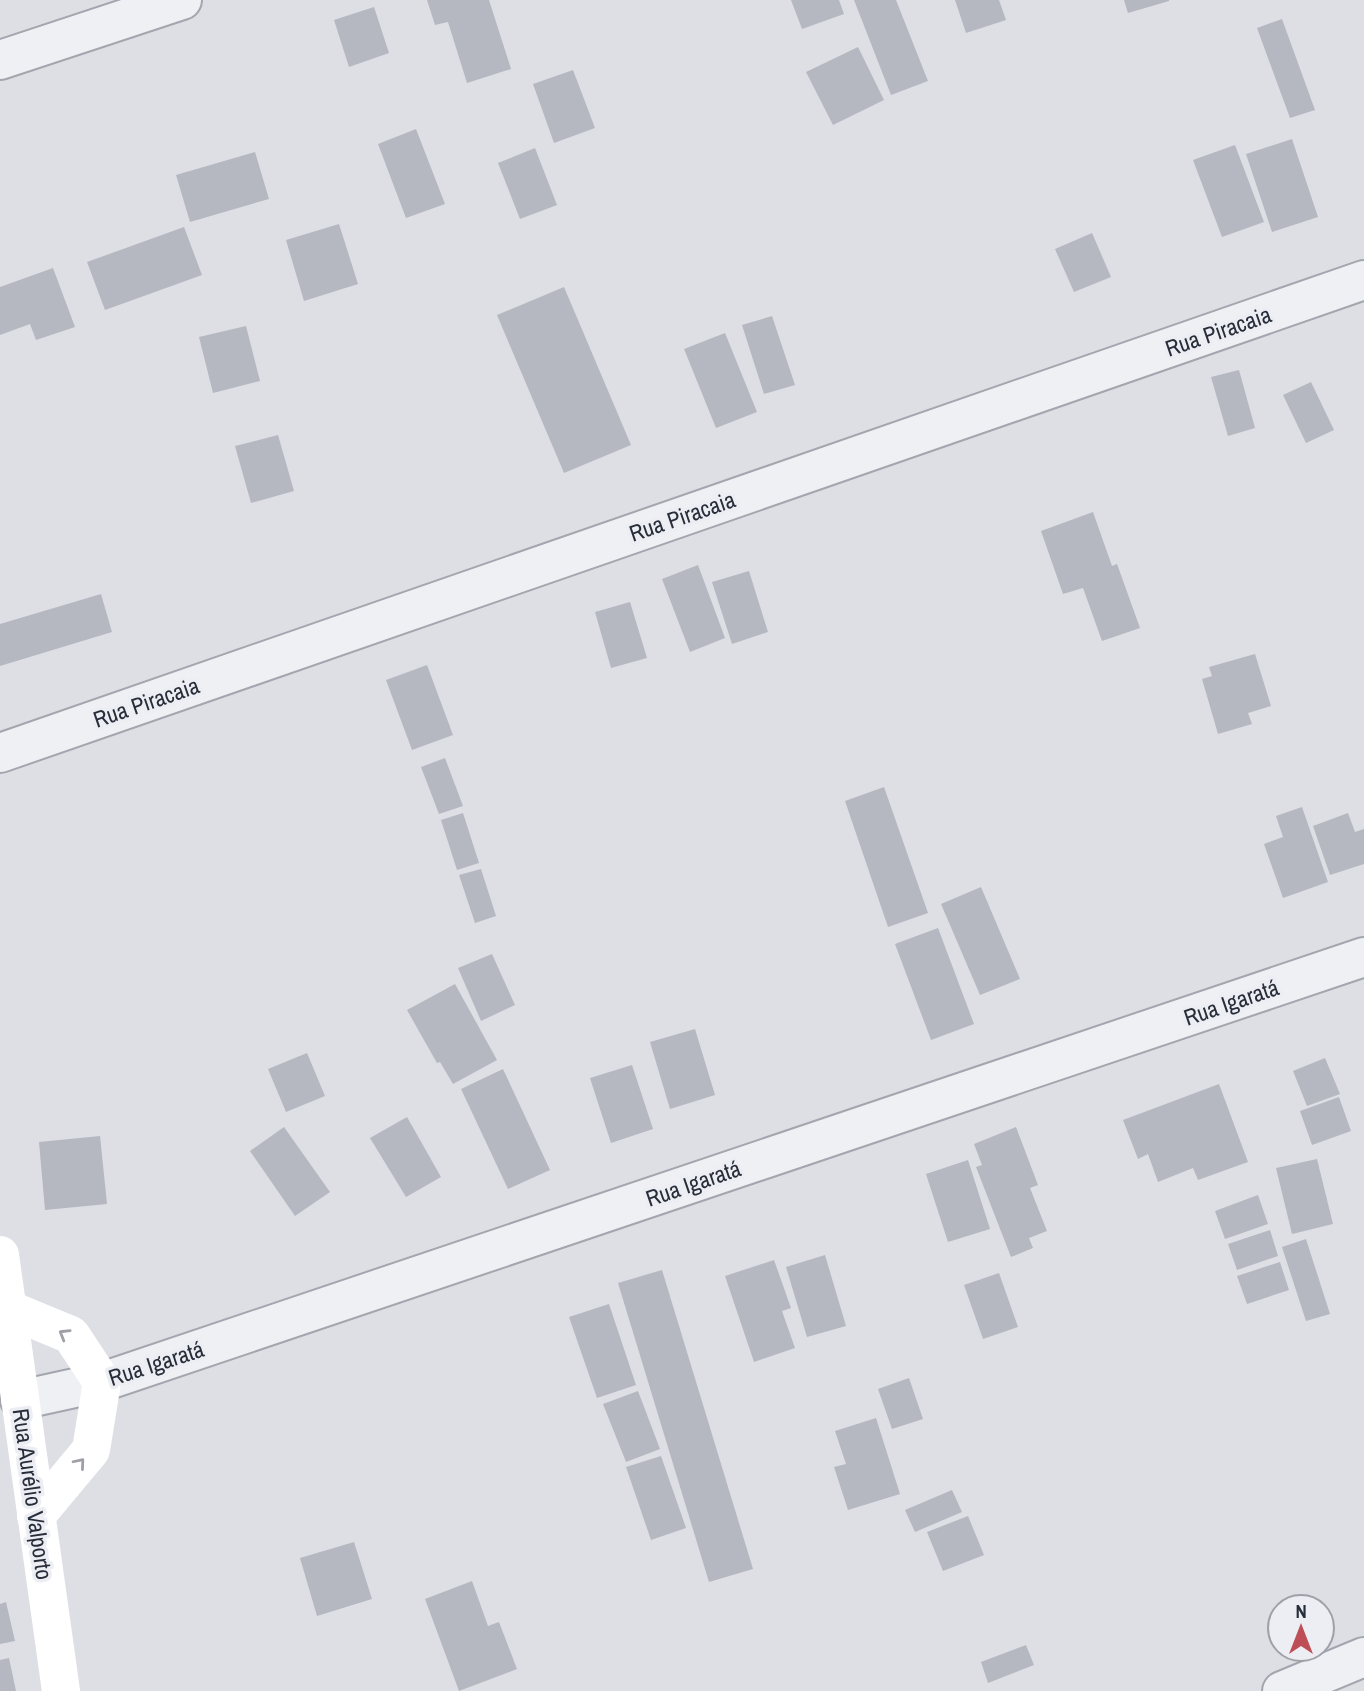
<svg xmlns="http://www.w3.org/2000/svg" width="1364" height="1691" viewBox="0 0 1364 1691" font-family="'Archivo Narrow',sans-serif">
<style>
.building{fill:#b5b8c1}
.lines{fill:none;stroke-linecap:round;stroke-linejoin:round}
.street-casing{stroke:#a3a6ae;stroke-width:42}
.street{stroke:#eff0f4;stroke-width:38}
.secondary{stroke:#fff;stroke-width:38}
.oneway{stroke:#9ea0a6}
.labels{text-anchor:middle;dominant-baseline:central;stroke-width:7;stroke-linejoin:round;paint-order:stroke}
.street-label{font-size:23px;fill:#282d3a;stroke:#eceef3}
</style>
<rect width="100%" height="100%" fill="#dddfe5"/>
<g class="building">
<path d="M427 0H489L511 69 467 83 448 22 435 25Z"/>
<path d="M791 0H839L844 14 802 29Z"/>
<path d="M854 0H896L928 81 891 95Z"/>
<path d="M955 0H999L1006 20 966 33Z"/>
<path d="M1124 0H1169V1L1128 13Z"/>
<path d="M374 7 389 53 349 67 334 20Z"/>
<path d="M1282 19 1315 110 1290 118 1257 28Z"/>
<path d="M858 47 884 100 833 125 806 72Z"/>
<path d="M573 70 595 128 554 143 533 84Z"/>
<path d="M416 129 445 204 406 218 378 144Z"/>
<path d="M1292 139 1318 217 1272 232 1246 154Z"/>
<path d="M1235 145 1264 222 1222 237 1193 160Z"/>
<path d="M535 148 557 205 520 219 498 163Z"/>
<path d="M255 152 269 199 190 222 176 175Z"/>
<path d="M339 224 358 284 304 301 286 240Z"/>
<path d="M184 227 202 275 105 310 87 262Z"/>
<path d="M1092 233 1111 277 1074 292 1055 249Z"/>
<path d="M53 268 75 327 36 340 30 324 0 335V287Z"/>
<path d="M564 287 631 445 564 473 497 315Z"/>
<path d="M772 316 795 385 764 394 742 325Z"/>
<path d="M246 326 260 381 213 393 199 337Z"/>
<path d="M725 333 757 412 716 428 684 349Z"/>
<path d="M1239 370 1255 428 1228 436 1211 377Z"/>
<path d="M1311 382 1334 430 1306 443 1283 395Z"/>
<path d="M278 435 294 491 251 503 235 446Z"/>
<path d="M1093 512 1112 566 1117 564 1140 628 1102 641 1083 588 1063 594 1041 531Z"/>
<path d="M698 565 725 638 690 652 662 579Z"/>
<path d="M749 571 768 632 732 644 712 582Z"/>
<path d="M101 594 112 632 0 666V624Z"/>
<path d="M630 602 647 658 611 668 595 612Z"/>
<path d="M1255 654 1271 706 1248 713 1252 724 1218 734 1202 679 1212 676 1209 667Z"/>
<path d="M427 665 453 735 412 750 386 680Z"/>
<path d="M445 758 463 806 439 814 421 767Z"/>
<path d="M884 787 928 913 888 927 845 801Z"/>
<path d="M1302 807 1328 882 1283 898 1264 844 1283 837 1276 816Z"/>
<path d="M463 813 479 863 457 870 441 820Z"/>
<path d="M1348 813 1355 832 1364 829V864L1330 875 1313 826Z"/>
<path d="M481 869 496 916 475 923 459 875Z"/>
<path d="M981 887 1020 979 980 995 941 904Z"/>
<path d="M938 928 974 1024 931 1040 895 944Z"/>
<path d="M492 954 515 1005 481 1021 458 968Z"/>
<path d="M455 984 497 1060 453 1084 440 1062 437 1063 407 1010Z"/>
<path d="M695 1029 715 1095 670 1109 650 1042Z"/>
<path d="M307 1053 325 1096 286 1112 268 1069Z"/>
<path d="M1325 1058 1340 1094 1307 1106 1293 1071Z"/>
<path d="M632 1065 653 1129 611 1143 590 1078Z"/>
<path d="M503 1069 550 1170 508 1189 461 1089Z"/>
<path d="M1219 1084 1248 1162 1198 1180 1193 1168 1158 1182 1148 1154 1138 1159 1123 1120Z"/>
<path d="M1339 1097 1351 1131 1312 1145 1300 1111Z"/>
<path d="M407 1117 441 1177 406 1197 370 1138Z"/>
<path d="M284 1127 330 1192 295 1216 250 1151Z"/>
<path d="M1016 1127 1038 1185 1030 1188 1047 1231 1029 1238 1033 1248 1011 1257 976 1167 982 1165 974 1144Z"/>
<path d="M100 1136 107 1204 45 1210 39 1142Z"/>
<path d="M1317 1159 1333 1224 1292 1234 1276 1168Z"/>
<path d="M968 1160 990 1229 948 1242 926 1174Z"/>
<path d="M1258 1195 1268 1224 1225 1239 1215 1211Z"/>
<path d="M1270 1230 1278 1256 1237 1270 1228 1244Z"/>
<path d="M1306 1239 1330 1314 1306 1321 1282 1247Z"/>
<path d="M825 1255 846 1326 807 1337 786 1267Z"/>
<path d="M774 1260 791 1308 782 1311 795 1348 754 1362 725 1276Z"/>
<path d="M1280 1262 1289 1290 1247 1304 1237 1276Z"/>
<path d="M662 1270 753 1569 709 1582 618 1283Z"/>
<path d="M999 1273 1018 1327 983 1339 964 1285Z"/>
<path d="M609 1304 636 1385 597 1398 569 1317Z"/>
<path d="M909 1378 923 1419 892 1429 878 1389Z"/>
<path d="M638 1391 660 1449 626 1462 603 1404Z"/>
<path d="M876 1418 900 1494 848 1510 834 1467 846 1464 835 1431Z"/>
<path d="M661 1456 686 1528 651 1540 626 1467Z"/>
<path d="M952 1490 962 1512 915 1532 905 1510Z"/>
<path d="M968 1516 984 1555 943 1571 927 1532Z"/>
<path d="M354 1542 372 1599 317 1616 300 1558Z"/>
<path d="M472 1581 488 1626 499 1622 517 1669 459 1691 425 1599Z"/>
<path d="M6 1602 15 1641 0 1644V1604Z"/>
<path d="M1026 1645 1034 1665 988 1683 981 1662Z"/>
<path d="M9 1658 16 1691H0V1660Z"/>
</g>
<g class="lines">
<defs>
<g id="street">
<path d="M0 60 182 0"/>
<path d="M0 753 1364 280"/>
<path d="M20 1400 102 1382 1364 957"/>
<path d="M1282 1691 1364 1657"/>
</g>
</defs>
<use href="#street" class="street-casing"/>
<use href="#street" class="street"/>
<g class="secondary">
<path d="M0 1255 61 1691"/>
<path d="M8 1309 71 1335 102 1382 91 1450 36 1516"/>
</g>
</g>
<defs><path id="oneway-chevron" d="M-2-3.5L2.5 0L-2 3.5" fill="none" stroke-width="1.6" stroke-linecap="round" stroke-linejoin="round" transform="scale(1.75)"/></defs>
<g class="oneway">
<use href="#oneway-chevron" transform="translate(64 1334) rotate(-149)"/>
<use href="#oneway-chevron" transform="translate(80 1463) rotate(-50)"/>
</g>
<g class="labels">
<g class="street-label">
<text transform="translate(1218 331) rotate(-19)">Rua Piracaia</text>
<text transform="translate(682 516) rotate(-19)">Rua Piracaia</text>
<text transform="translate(146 702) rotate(-19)">Rua Piracaia</text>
<text transform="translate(1231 1002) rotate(-19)">Rua Igaratá</text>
<text transform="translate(693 1183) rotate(-19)">Rua Igaratá</text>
<text transform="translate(156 1363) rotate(-18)">Rua Igaratá</text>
<text transform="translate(33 1494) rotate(82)">Rua Aurélio Valporto</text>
</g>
</g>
<g transform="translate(1301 1628)"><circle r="33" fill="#eceef3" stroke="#9ea1a9" stroke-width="2"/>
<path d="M0-5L12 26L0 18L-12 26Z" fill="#be4e56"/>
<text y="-10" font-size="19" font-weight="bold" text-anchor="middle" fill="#282d3a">N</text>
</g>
</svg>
